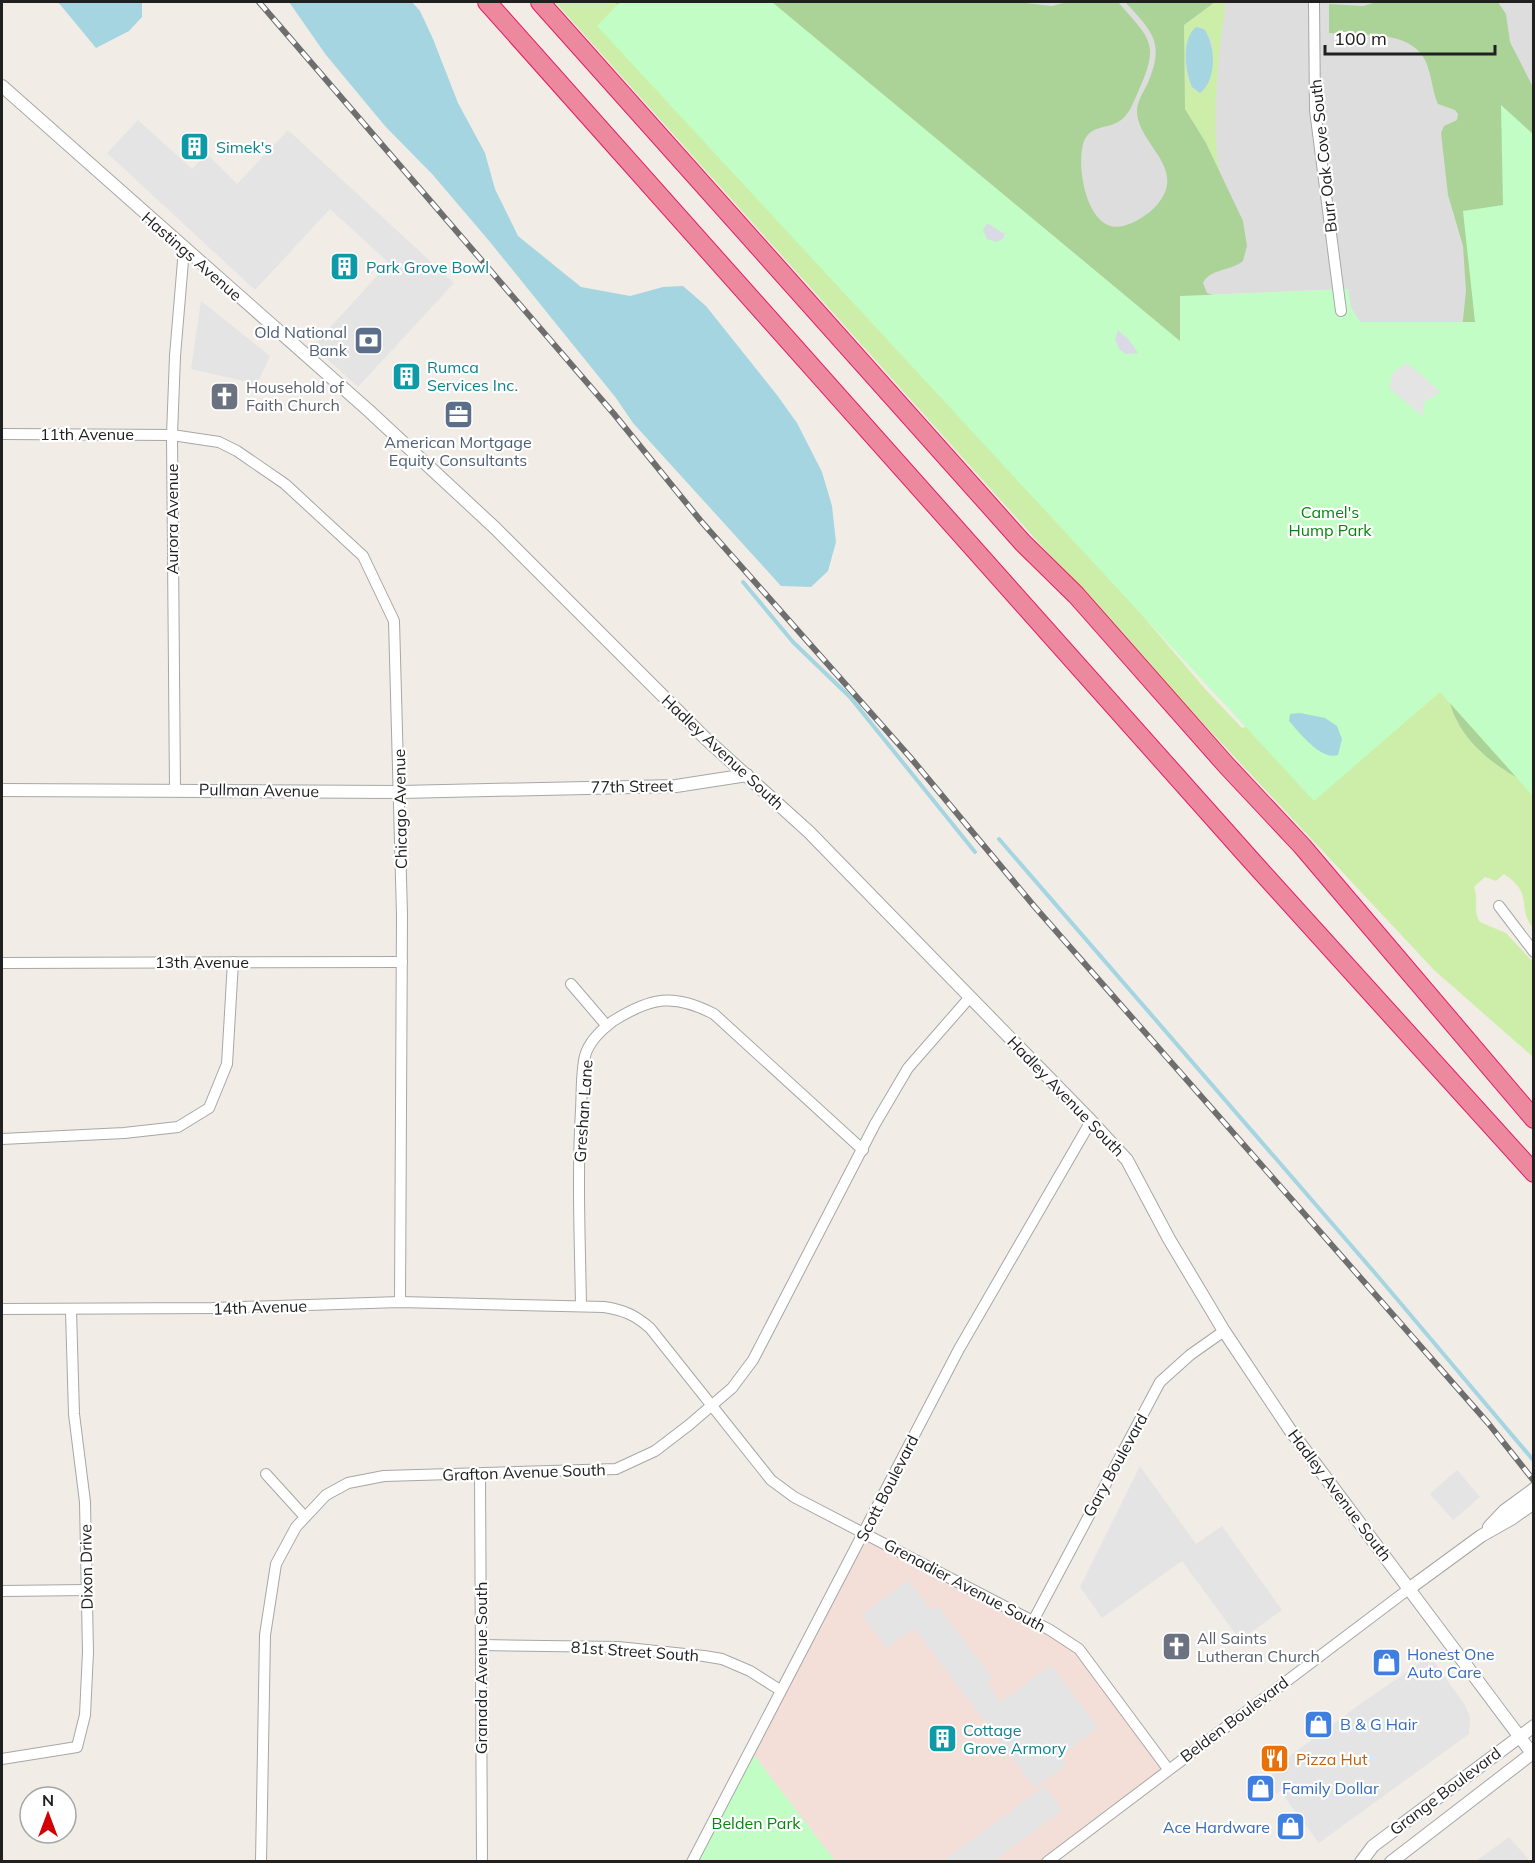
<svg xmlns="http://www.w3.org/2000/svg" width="1535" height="1863" viewBox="0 0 1535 1863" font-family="Mulish,sans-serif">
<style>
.residential{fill:#dedddd}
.military{fill:#f3dfd8}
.grass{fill:#cdeea9;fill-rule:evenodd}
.forest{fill:#abd398}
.park{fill:#c1fdc4}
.parking{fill:#e4e4e4}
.plaza{fill:#dadae7}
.water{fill:#a4d5e1}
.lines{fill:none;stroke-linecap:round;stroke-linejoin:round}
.stream{stroke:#a4d5e1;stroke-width:4}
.minor-casing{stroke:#a7a7a7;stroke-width:12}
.tertiary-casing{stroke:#a7a7a7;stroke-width:14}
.motorway-casing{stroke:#e61c66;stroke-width:20}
.minor{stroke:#fff;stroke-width:10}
.tertiary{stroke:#fff;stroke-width:12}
.motorway{stroke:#ec899e;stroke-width:18}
.rail-casing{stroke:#6e6e6e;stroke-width:6}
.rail{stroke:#fff;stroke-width:4;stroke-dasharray:11;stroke-linecap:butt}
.labels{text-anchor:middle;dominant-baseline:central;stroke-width:4.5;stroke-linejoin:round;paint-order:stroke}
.culture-label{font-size:16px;fill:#0d838f;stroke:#fff;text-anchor:start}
.street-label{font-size:16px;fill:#202020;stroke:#fff}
.service-label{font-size:16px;fill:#4e5e75;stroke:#fff;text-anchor:end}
.worship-label{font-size:16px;fill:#5b616d;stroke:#fff;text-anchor:start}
.park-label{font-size:16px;fill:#05870c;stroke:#fff}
.shop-label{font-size:16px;fill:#366cbe;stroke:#fff;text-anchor:start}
.food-label{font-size:16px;fill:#c56008;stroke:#fff;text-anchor:start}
</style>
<rect width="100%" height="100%" fill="#f1ede6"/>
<path class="residential" d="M772 2H1533V135L1475 322H1360L1351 308 1347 289 1181 296Z"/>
<path class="military" d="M864 1532 1079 1649 1168 1769 1047 1861 835 1862 750 1750Z"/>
<g class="grass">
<path d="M555 2H614L627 10 1206 690 1242 728 1419 667 1450 703 1457 722 1481 750 1504 770 1534 786 1533 928C1516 906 1535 895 1504 874L1496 881 1485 877 1474 887C1479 900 1472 910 1480 922L1506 933 1533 962V1057L1434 970 1140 656Z"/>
<path d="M1215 2H1226C1219 46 1209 139 1222 181L1206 143 1185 109 1184 25ZM1196 27H1201C1219 42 1212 64 1208 83L1194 91C1183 73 1183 43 1196 27Z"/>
</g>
<g class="forest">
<path d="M614 2H1017L1052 6 1067 2H1118C1151 40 1160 43 1138 92 1133 103 1129 116 1118 122 1106 129 1091 125 1084 141 1075 165 1087 235 1123 226 1135 223 1149 214 1157 205 1189 167 1136 144 1137 110 1137 102 1143 92 1147 85 1165 43 1154 33 1125 2H1215L1184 25 1185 109 1206 143 1243 221 1247 246 1243 261C1231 271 1209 269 1203 283L1207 293 1244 304 1213 373Z"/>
<path d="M1377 2H1498L1506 14 1510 42 1533 87V786C1499 770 1460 742 1450 703L1462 329 1466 291 1463 246 1448 195 1441 133 1444 126 1457 120 1458 114 1455 110 1438 104C1431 89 1432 69 1422 55 1403 29 1356 36 1329 33V4L1363 6Z"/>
</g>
<g class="park">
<path d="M620 2H772L1180 341V296L1348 289 1351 308 1360 322H1475L1463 211 1503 205 1501 105 1534 135 1533 796 1440 692 1314 801 597 26Z"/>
<path d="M750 1750 835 1861 692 1862Z"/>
</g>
<g class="parking">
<path d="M138 120 192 169 207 154 237 184 288 130 454 283 358 387 313 346 389 263 330 209 255 290 107 153Z"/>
<path d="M201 301 270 356 257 384 191 369Z"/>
<path d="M1407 363 1441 392 1424 402 1422 416 1389 388 1393 372Z"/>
<path d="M1140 1466 1196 1544 1222 1526 1282 1610 1240 1640 1182 1561 1102 1618 1080 1587Z"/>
<path d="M1457 1470 1480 1497 1453 1520 1430 1494Z"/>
<path d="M908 1580 931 1610 938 1606 993 1679 987 1684 1001 1702 1051 1665 1098 1727 1062 1755 1065 1766 1035 1788 914 1628 887 1648 862 1615Z"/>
<path d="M1430 1656 1465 1705 1470 1717 1469 1734 1319 1843 1280 1791 1276 1794 1266 1779 1285 1765 1283 1761 1363 1702Z"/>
<path d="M1044 1786 1062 1810 994 1861H943Z"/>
<path d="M1509 1837 1530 1861H1476Z"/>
</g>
<g class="plaza">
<path d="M987 223 1005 234 1003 239 996 242 987 239 983 230Z"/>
<path d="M1118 330 1129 340 1138 353 1126 354 1120 350 1115 340Z"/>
</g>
<g class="water">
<path d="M58 2H142V17L129 31 96 48Z"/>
<path d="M289 2H412L420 11 433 39 458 103 485 153 495 189 518 236 581 287 630 296 663 287 683 286 706 306 777 395 797 423 822 472 832 506 836 542 828 571 811 587 781 586 633 423 616 398 490 242 433 175 385 126 326 55Z"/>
<path d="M1196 27 1204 29C1216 45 1217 80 1200 93L1192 87C1185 72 1181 39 1196 27Z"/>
<path d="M1300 713 1325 718 1337 726 1342 739 1338 755C1321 761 1299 732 1289 721L1290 714Z"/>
</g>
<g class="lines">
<g class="stream">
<path d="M743 582 793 642 850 697 975 852"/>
<path d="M999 839 1375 1273 1534 1461"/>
</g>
<defs>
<g id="minor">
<path d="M1314 2 1315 110 1341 311"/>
<path d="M2 434 172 435 219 442 237 451 285 484 363 556 394 621 402 915 400 1302"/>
<path d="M175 789 172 435 175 356 184 249"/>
<path d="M1499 906 1534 952"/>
<path d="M2 963 402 962"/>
<path d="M571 984 607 1026"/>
<path d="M2 1139 124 1133 178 1127 209 1108 227 1064 233 962"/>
<path d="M581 1306C580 1241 577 1175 581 1110 582 1093 581 1072 585 1056 589 1041 601 1030 613 1021 651 997 674 993 714 1014L863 1150"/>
<path d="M2 1309 212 1308 400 1302 604 1307C624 1310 635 1315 650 1328L771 1480 794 1497 1050 1630 1079 1649 1168 1769"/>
<path d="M266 1474 305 1517"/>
<path d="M480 1474 482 1862"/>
<path d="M2 1591 87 1590"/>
<path d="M1033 1621 1160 1382 1190 1355 1224 1331"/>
<path d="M482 1645 618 1647 704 1656 722 1659 750 1671 780 1690"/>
<path d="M2 1759 77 1747 85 1715 88 1652 85 1502 74 1414 71 1311"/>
<path d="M261 1862 265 1635 276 1564 296 1527 326 1495 348 1483 384 1476 616 1469 655 1451 689 1425 732 1388 753 1360 875 1124 908 1068 970 997"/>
<path d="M692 1862 959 1349 1091 1121"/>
<path d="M1047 1862 1410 1588"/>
</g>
<g id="tertiary">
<path d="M2 86 368 410 495 528 705 738 809 832 1091 1121 1127 1160 1169 1239 1224 1331 1290 1430 1534 1756"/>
<path d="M2 790 400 792 676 786 747 775"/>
<path d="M1489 1527 1504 1511 1534 1489"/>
<path d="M1410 1588 1481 1536 1511 1519 1534 1503"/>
<path d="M1361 1862 1373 1846 1534 1726"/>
<path d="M1391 1862 1534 1752"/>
</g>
<g id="motorway">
<path d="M487 2 1250 859 1534 1173"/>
<path d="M540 2 1023 543 1076 595 1227 766 1302 846 1534 1119"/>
</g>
</defs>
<use href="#minor" class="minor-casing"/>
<use href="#tertiary" class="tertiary-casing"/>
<use href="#motorway" class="motorway-casing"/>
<use href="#minor" class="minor"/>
<use href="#tertiary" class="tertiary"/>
<use href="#motorway" class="motorway"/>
<defs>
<path id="rail" d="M259 2 614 414 700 520 910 757 1034 906 1488 1423 1534 1481"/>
</defs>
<use href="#rail" class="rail-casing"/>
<use href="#rail" class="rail"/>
</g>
<defs>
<symbol id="building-square" viewBox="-11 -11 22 22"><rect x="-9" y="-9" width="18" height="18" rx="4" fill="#0f9aa8" stroke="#fff"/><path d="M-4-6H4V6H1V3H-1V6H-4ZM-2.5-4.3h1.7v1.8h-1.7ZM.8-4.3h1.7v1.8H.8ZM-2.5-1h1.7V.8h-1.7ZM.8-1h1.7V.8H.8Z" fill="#fff"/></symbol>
<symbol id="bank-square" viewBox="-11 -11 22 22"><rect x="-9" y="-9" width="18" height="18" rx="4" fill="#5c6f8a" stroke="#fff"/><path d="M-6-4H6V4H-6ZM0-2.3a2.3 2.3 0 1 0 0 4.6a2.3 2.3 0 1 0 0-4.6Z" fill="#fff"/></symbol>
<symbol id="church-square" viewBox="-11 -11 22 22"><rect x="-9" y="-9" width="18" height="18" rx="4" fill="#6b7280" stroke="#fff"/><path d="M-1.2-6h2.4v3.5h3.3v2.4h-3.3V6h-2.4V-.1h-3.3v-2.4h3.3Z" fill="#fff"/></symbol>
<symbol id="office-square" viewBox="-11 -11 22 22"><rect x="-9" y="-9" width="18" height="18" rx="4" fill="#5c6f8a" stroke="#fff"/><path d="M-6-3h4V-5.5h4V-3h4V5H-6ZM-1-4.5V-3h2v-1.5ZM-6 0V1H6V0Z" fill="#fff"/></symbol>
<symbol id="shop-square" viewBox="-11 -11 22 22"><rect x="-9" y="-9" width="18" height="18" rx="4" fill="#3f7fe0" stroke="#fff"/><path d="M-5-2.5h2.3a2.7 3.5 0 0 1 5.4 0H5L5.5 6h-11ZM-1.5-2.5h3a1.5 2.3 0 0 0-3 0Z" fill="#fff"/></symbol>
<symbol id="restaurant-square" viewBox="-11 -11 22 22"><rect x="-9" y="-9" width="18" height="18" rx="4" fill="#e8710a" stroke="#fff"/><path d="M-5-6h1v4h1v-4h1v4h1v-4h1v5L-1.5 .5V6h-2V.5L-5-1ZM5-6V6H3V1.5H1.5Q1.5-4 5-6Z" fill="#fff"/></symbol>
</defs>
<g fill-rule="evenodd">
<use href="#building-square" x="178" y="130" width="33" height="33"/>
<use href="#building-square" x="328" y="250" width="33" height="33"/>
<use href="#bank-square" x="352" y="324" width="33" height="33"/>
<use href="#building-square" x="390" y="360" width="33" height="33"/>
<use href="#church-square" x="208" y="380" width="33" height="33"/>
<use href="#office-square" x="442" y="398" width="33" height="33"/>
<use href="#church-square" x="1160" y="1630" width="33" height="33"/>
<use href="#shop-square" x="1370" y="1646" width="33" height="33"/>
<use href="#shop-square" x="1302" y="1708" width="33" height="33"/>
<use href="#building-square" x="926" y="1722" width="33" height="33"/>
<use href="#restaurant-square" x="1258" y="1742" width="33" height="33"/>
<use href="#shop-square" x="1244" y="1772" width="33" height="33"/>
<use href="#shop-square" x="1274" y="1810" width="33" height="33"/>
</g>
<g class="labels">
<g class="culture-label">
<text x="216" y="147">Simek's</text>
<text x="366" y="267">Park Grove Bowl</text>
<text x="427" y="367">Rumca<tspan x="427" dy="18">Services Inc.</tspan></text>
<text x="963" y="1730">Cottage<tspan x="963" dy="18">Grove Armory</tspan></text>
</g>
<g class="street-label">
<text transform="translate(1323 156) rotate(-96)">Burr Oak Cove South</text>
<text transform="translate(192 256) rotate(41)">Hastings Avenue</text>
<text x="87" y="434">11th Avenue</text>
<text transform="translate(172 519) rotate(-90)">Aurora Avenue</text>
<text transform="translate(723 752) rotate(43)">Hadley Avenue South</text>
<text transform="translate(632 786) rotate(-1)">77th Street</text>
<text transform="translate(259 790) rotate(1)">Pullman Avenue</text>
<text transform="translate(400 809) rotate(-91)">Chicago Avenue</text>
<text x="202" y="962">13th Avenue</text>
<text transform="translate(1066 1096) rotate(46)">Hadley Avenue South</text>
<text transform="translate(583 1111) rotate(-86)">Greshan Lane</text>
<text transform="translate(260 1307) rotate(-2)">14th Avenue</text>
<text transform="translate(1115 1465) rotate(-61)">Gary Boulevard</text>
<text transform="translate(524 1472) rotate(-2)">Grafton Avenue South</text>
<text transform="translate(887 1488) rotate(-63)">Scott Boulevard</text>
<text transform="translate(1340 1495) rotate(53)">Hadley Avenue South</text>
<text transform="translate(86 1567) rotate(-91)">Dixon Drive</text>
<text transform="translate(965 1585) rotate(28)">Grenadier Avenue South</text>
<text transform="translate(635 1651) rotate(4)">81st Street South</text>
<text transform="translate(481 1668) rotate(-90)">Granada Avenue South</text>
<text transform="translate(1234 1719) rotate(-37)">Belden Boulevard</text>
<text transform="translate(1445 1791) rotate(-37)">Grange Boulevard</text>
</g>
<g class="service-label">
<text x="347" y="332">Old National<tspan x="347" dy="18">Bank</tspan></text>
<text x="458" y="442" text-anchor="middle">American Mortgage<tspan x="458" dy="18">Equity Consultants</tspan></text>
</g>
<g class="worship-label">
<text x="246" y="387">Household of<tspan x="246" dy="18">Faith Church</tspan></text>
<text x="1197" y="1638">All Saints<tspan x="1197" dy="18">Lutheran Church</tspan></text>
</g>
<g class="park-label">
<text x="1330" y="512">Camel's<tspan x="1330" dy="18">Hump Park</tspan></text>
<text x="756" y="1823">Belden Park</text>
</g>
<g class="shop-label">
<text x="1407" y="1654">Honest One<tspan x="1407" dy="18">Auto Care</tspan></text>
<text x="1340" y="1724">B &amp; G Hair</text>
<text x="1282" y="1788">Family Dollar</text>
<text x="1270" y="1827" text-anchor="end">Ace Hardware</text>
</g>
<g class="food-label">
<text x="1296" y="1759">Pizza Hut</text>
</g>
</g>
<rect width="1535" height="1863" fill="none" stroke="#202020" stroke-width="6"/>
<g transform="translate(48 1815)"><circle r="28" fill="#ffffff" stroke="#a6a6a6" stroke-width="1.5"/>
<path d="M0-4.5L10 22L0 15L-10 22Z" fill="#d00005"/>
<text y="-9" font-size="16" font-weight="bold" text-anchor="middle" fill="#202020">N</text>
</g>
<path d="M1325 45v9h170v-9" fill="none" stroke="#202020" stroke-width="3"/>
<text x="1334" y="45" font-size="18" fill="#202020" stroke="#ffffff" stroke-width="4.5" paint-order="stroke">100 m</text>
</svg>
